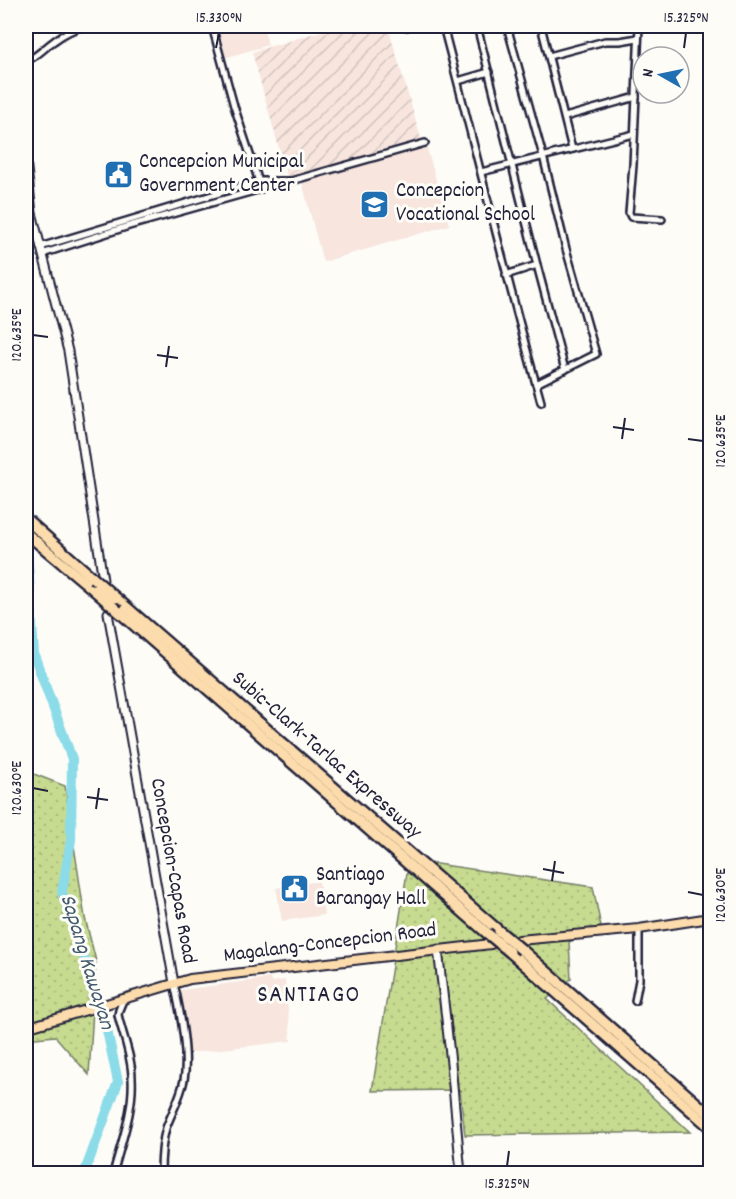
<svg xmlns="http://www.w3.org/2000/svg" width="736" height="1199" viewBox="0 0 736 1199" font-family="Dekko,sans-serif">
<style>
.built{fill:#f7e5de}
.industrial{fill:url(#industrial-furrows)}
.green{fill:url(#green-dots);stroke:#747e66;stroke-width:1.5}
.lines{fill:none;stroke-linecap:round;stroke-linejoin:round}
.river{stroke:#8bdbe8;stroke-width:10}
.street-casing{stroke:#22223b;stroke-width:10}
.secondary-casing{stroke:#22223b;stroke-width:11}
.primary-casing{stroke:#22223b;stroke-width:12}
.highway-casing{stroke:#22223b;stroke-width:14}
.street{stroke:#fdfcf7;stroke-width:5}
.secondary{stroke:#fdfcf7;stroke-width:7}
.primary{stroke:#fcdcac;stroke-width:8}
.highway{stroke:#fcdcac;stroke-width:9}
.highway-bridge-casing{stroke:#22223b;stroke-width:14;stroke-linecap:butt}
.highway-bridge{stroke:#fcdcac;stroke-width:9}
.ticks{fill:none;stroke:#22223b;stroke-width:2}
.labels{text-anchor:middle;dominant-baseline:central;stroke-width:6;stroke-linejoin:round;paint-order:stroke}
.poi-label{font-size:21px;fill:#22223b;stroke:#fdfcf7;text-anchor:start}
.street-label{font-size:21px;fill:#22223b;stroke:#fdfcf7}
.water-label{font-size:22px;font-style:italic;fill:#425a6f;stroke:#fdfcf7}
.quarter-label{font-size:24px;letter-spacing:1.5px;fill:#22223b;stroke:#fdfcf7}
.neatline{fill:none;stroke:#22223b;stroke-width:2}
.ticks-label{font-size:15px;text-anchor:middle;fill:#22223b}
</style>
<defs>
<pattern id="industrial-furrows" width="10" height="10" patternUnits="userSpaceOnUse" patternTransform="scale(1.5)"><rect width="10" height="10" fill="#f7e5de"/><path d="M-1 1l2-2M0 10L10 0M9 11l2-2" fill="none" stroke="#d3c4bf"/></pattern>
<pattern id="green-dots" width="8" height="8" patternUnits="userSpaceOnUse" patternTransform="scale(1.5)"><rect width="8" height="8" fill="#c7db90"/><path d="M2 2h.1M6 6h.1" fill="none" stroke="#abbc7d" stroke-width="1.8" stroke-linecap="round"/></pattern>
</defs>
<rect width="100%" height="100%" fill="#fdfcf7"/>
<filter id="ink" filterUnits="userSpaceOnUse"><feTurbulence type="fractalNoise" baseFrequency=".0167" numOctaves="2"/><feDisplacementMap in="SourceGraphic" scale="12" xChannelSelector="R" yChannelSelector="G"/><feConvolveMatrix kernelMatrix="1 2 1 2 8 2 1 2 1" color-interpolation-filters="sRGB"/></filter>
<g filter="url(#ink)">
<g class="built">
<path d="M214 26H263L268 45 224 58Z"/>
<path d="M426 145 449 225 323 262 302 182Z"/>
<path d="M319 881 324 915 282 921 276 888Z"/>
<path d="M270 978 271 982 285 980 291 1041 189 1053 181 990Z"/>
</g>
<path class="industrial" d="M338 26H388L421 139 287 177 252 52Z"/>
<g class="green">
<path d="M26 771 65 786 85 918 96 961 89 1075 55 1036 26 1039Z"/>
<path d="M409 860 593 887 601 927 569 942 571 979 547 999 690 1132 465 1135 460 1090 372 1091Z"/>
</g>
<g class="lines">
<path class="river" d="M26 534 34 655 72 759 71 840 62 892 104 1016 118 1082 84 1174"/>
<defs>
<g id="street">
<path d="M212 26 234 106 259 182"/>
<path d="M407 26V27"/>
<path d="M443 26C476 151 506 277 541 402"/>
<path d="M477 26 537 265 565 370"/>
<path d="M507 26 543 156 566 249 596 354 536 384"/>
<path d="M541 26 572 149"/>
<path d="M639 26 633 165 629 213 631 217 662 219"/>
<path d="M549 56 605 41H620L638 38"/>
<path d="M26 61C37 57 44 48 54 41 63 34 73 29 84 26"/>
<path d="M458 81 489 72"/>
<path d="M565 117 636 97"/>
<path d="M481 172 634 134"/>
<path d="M40 247 259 181H291L425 143"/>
<path d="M42 254 129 226 261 189 277 182"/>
<path d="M506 275 537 265"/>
<path d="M635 1001 639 980V929"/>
<path d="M113 1174C121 1143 134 1110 132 1078 132 1057 123 1036 118 1015L119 1010 124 998"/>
<path d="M161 1174C161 1158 162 1142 166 1128 172 1112 181 1096 184 1080 189 1053 180 1010 174 983"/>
</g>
<g id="secondary">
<path d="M26 159 32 213 68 351 103 580"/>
<path d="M108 613 174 983"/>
<path d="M438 949 451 1063 461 1174"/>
</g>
<g id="primary">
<path d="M519 940 639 929 710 918"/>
<path d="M26 1028 190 979 491 944"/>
</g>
<g id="highway">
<path d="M26 519 93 578"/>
<path d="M26 533 94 590"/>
<path d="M116 598 499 931"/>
<path d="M118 611 487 933"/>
<path d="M522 950 710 1115"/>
<path d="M510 952 710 1127"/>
</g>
</defs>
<use href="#street" class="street-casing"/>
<use href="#secondary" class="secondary-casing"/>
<use href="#primary" class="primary-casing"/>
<use href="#highway" class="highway-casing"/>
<use href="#street" class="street"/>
<use href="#secondary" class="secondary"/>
<use href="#primary" class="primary"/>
<use href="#highway" class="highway"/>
<defs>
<g id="highway-bridge">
<path d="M93 578 116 598"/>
<path d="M94 590 118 611"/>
<path d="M499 931 522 950"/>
<path d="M487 933 510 952"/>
</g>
</defs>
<use href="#highway-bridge" class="highway-bridge-casing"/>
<use href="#highway-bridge" class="highway-bridge"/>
</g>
</g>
<path class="ticks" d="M216 48 219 33M684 48 686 33M33 335 48 337M157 355 178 358M166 367 169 346M613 427 634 430M622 439 625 418M688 439 703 441M33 788 48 791M87 797 108 800M96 809 99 788M543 869 564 873M552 881 555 861M688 892 703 895M507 1166 509 1151"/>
<defs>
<symbol id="civic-square" viewBox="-11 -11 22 22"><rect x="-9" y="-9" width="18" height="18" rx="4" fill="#1f6fb2" stroke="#fdfcf7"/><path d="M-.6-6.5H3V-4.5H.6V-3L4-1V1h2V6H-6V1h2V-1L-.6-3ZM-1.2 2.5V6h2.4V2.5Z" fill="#fff"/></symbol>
<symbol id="school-square" viewBox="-11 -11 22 22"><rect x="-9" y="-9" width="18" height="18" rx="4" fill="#1f6fb2" stroke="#fdfcf7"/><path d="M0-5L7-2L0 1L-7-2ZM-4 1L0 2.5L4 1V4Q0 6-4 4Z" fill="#fff"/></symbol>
</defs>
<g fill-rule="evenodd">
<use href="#civic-square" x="102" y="158" width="33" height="33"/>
<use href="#school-square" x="358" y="188" width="33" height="33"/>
<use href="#civic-square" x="278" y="872" width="33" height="33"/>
</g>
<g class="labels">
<g class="poi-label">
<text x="139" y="163">Concepcion Municipal<tspan x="139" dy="24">Government Center</tspan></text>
<text x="396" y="192">Concepcion<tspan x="396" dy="24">Vocational School</tspan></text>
<text x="316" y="876">Santiago<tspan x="316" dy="24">Barangay Hall</tspan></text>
</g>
<g class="street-label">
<text transform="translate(326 756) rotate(41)">Subic-Clark-Tarlac Expressway</text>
<text transform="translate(172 871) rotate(80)">Concepcion-Capas Road</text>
<text transform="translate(330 944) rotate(-7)">Magalang-Concepcion Road</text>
</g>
<g class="water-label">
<text transform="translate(86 962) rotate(73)">Sapang Kawayan</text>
</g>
<g class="quarter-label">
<text x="309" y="996">SANTIAGO</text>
</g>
</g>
<rect width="736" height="1199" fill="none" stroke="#fdfcf7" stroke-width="66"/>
<g transform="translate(661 75) rotate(279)"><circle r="28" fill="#fdfcf7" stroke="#a5a5ac" stroke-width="1.5"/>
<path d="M0-4.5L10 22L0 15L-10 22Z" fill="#1f6fb2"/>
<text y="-9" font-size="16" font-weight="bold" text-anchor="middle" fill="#22223b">N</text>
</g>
<rect x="33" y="33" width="670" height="1133" class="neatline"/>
<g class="ticks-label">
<text x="219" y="22">15.330°N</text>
<text x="686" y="22">15.325°N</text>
<text transform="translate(16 335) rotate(-90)" y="5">120.635°E</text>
<text transform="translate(720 441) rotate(-90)" y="5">120.635°E</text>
<text transform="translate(16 788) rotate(-90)" y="5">120.630°E</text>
<text transform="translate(720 895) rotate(-90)" y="5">120.630°E</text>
<text x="507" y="1188">15.325°N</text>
</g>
</svg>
